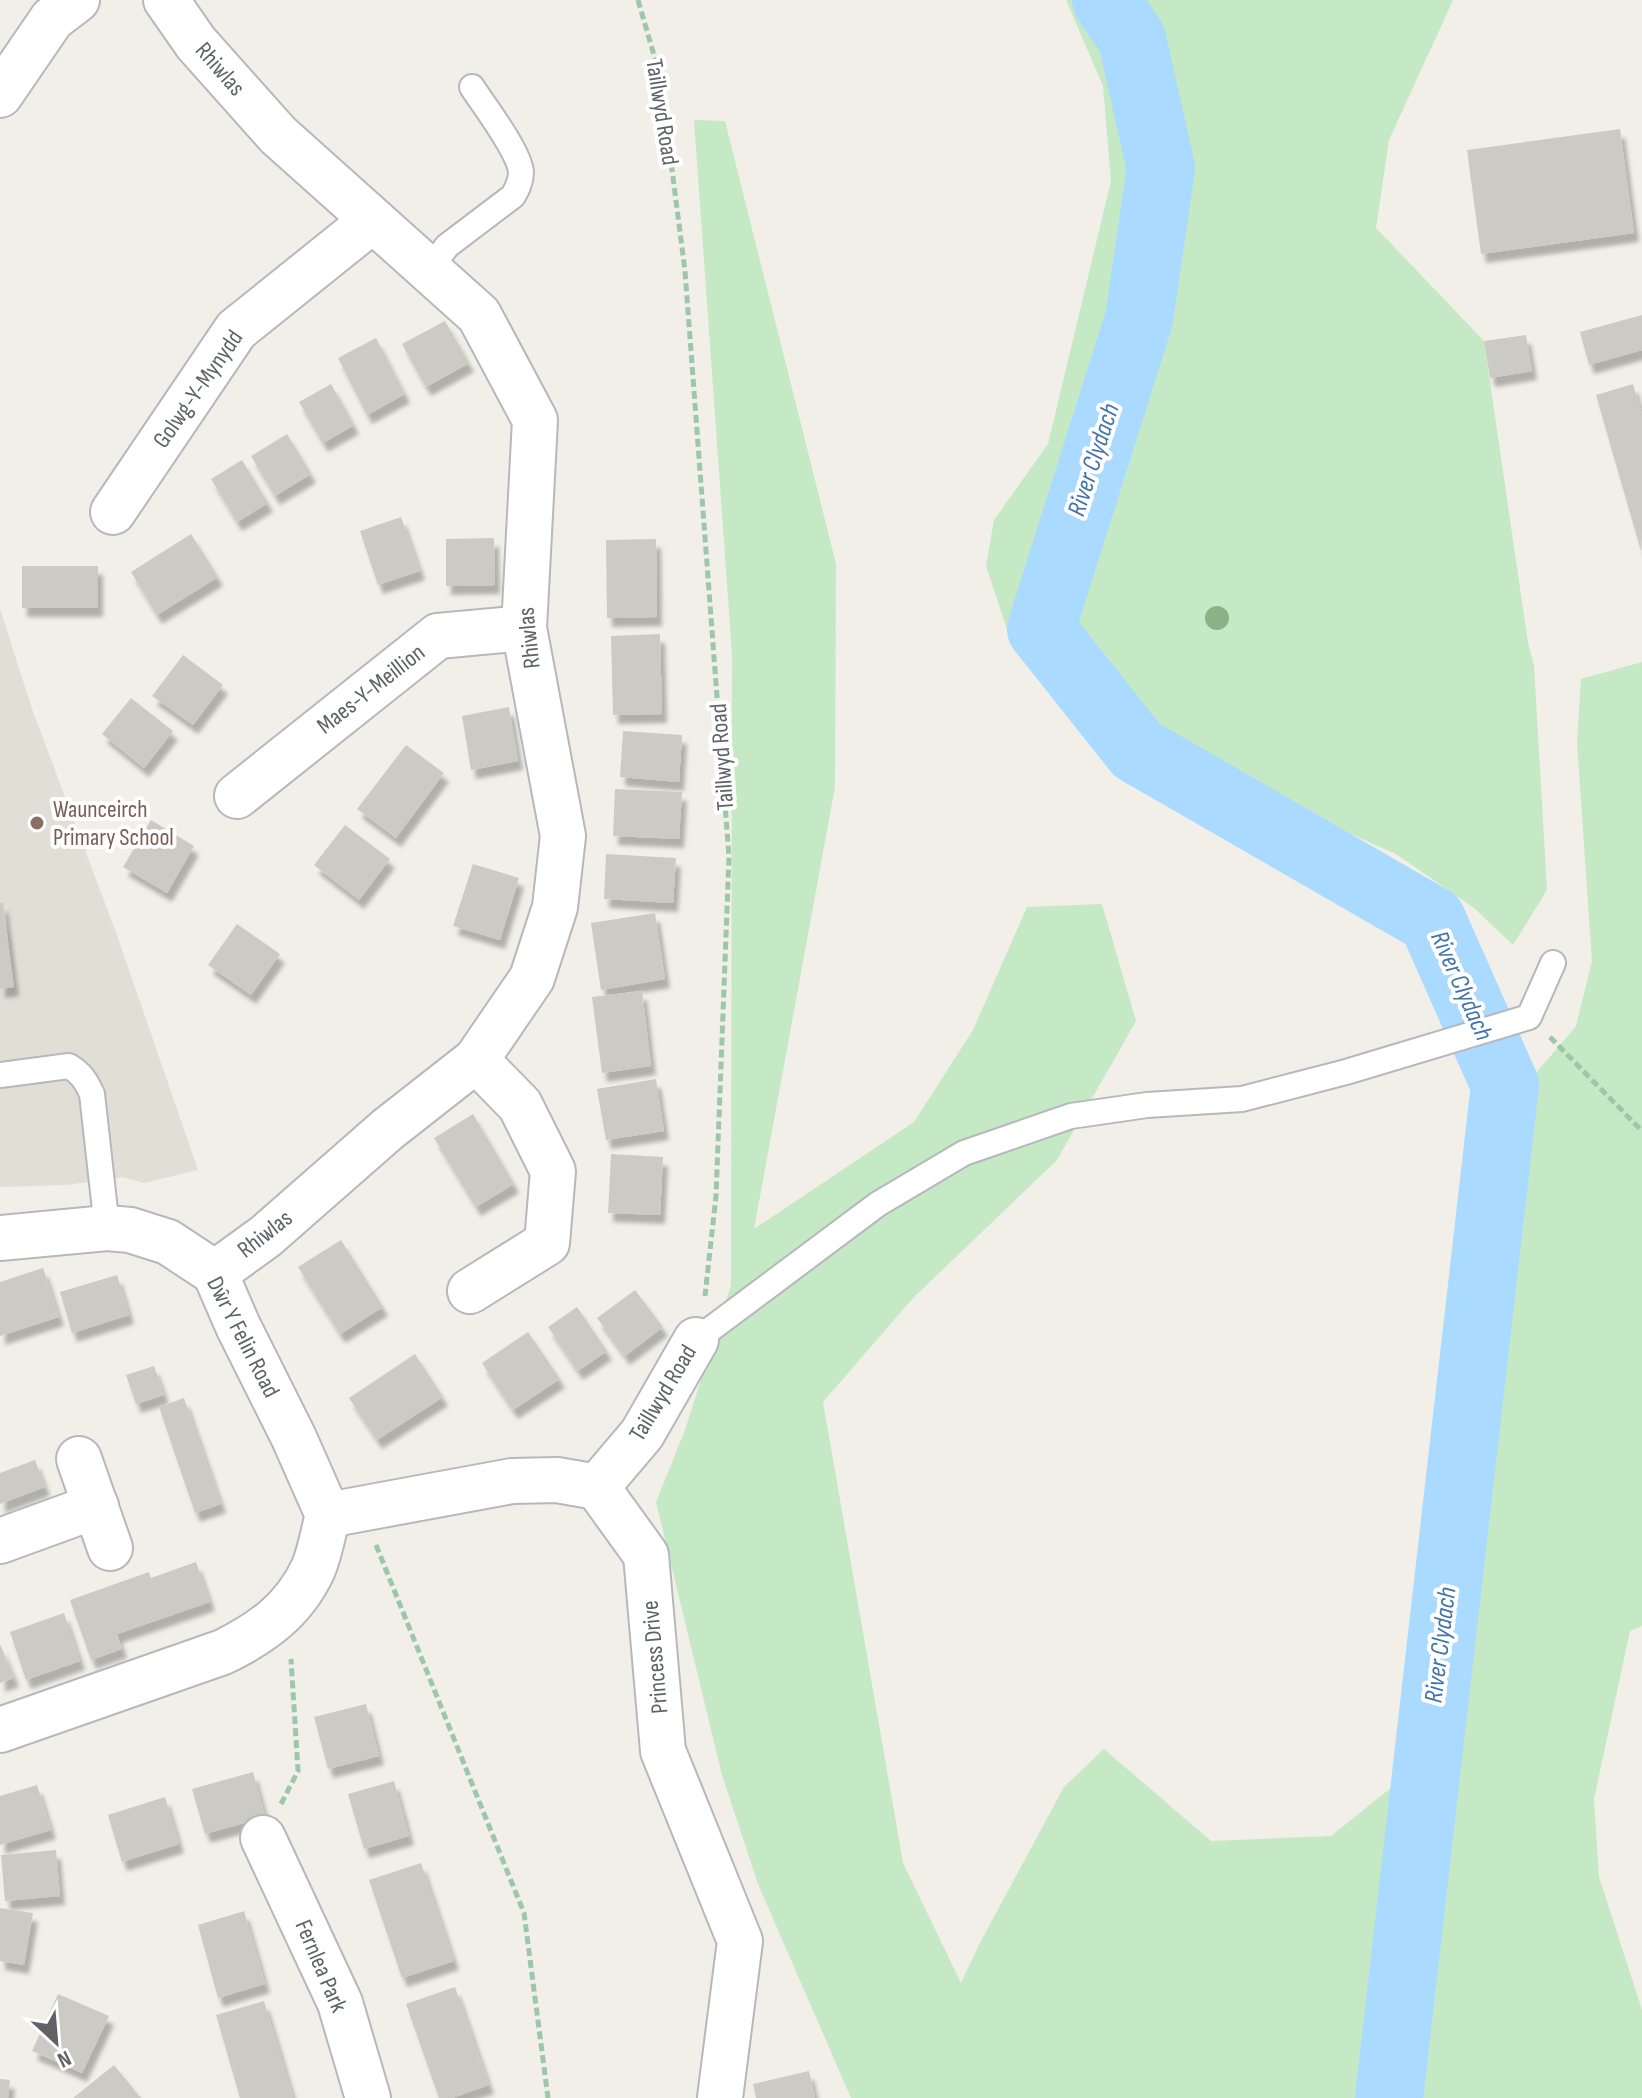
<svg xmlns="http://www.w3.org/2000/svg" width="1642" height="2098" viewBox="0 0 1642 2098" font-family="'Sofia Sans Condensed',sans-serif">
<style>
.education{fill:#e1ded6}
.green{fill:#c5e8c5}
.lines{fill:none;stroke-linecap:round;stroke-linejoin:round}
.river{stroke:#aadaff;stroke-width:68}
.building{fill:#cccac5;filter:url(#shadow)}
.service-casing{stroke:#b5b8bc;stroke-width:28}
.minor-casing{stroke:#b5b8bc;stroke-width:48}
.path{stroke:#9cc7a9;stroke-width:5;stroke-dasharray:8 4;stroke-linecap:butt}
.service{stroke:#fff;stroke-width:24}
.minor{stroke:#fff;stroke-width:44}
.tree{fill:#89b387}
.education-dot{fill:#8d6e63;stroke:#fff;stroke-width:3}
.labels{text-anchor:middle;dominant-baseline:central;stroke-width:8;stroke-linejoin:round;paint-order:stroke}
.street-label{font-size:24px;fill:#5f6368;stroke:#fff}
.education-label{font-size:24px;fill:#785e54;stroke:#fff;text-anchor:start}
.water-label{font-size:26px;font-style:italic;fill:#4174aa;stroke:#fff}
</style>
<defs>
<filter id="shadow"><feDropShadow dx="5" dy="9" stdDeviation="2" flood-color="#0004"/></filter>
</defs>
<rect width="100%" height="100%" fill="#f1efe8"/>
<path class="education" d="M0 609 32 709 118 938 198 1170 144 1183 123 1177 67 1185 0 1187Z"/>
<g class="green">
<path d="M1066 0H1453L1389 140 1376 228 1484 341 1528 643 1534 666 1547 890 1513 945 1474 908 1396 854 1310 816 1231 771 1070 708 1011 642 986 566 994 520 1048 444 1111 181 1103 86Z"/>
<path d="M694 120 725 121 836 564 835 787 754 1229 914 1122 973 1030 1027 907 1102 904 1136 1021 1057 1160 913 1298 823 1402 903 1863 961 1983 981 1941 1064 1787 1104 1749 1211 1841 1331 1836 1457 1735 1526 1085 1576 1026 1592 961 1577 743 1581 679 1642 662V1626L1630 1631 1594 1799 1599 1877 1642 2010V2098H851L758 1884 722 1775 656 1502 685 1430 731 1285 732 654Z"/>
</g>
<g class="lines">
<path class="river" d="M1106 0 1132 39 1161 168 1139 319 1041 629 1137 750 1432 920 1505 1085 1389 2098"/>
</g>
<g class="building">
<path d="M1620 129 1634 233 1481 254 1467 150Z"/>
<path d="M1642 315V350L1589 365 1580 332Z"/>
<path d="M445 321 469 363 426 387 402 344Z"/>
<path d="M1526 335 1532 371 1490 378 1484 341Z"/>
<path d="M376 338 405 394 367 415 338 358Z"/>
<path d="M331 384 354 425 323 443 299 402Z"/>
<path d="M1633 384 1642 415 1641 551 1596 395Z"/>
<path d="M287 434 311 474 275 496 251 456Z"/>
<path d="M242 460 268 503 237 522 211 479Z"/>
<path d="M401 517 420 571 378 585 360 531Z"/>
<path d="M191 534 218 577 157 615 131 572Z"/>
<path d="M494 538 495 585 446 586V539Z"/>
<path d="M656 539 657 617 607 618 606 540Z"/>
<rect x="22" y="566" width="76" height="42"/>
<path d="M660 634 662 714 613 715 611 636Z"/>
<path d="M183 655 223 685 193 725 152 696Z"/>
<path d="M131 698 173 731 144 768 102 734Z"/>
<path d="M509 707 518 761 471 770 462 716Z"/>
<path d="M623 731 682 735 679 782 620 777Z"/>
<path d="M406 745 444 773 396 838 357 809Z"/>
<path d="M615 789 682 792 679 839 613 836Z"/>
<path d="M151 820 194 846 167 893 123 867Z"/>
<path d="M345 825 390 859 359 900 314 865Z"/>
<path d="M606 854 676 858 673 903 604 899Z"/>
<path d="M473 864 519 878 500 940 453 926Z"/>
<path d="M0 903H3L14 987 0 989Z"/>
<path d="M655 913 665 979 601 990 591 923Z"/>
<path d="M237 924 280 954 251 995 208 965Z"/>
<path d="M642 991 651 1066 602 1073 592 997Z"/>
<path d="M656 1079 664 1131 606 1140 597 1089Z"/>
<path d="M473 1114 514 1184 476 1207 434 1138Z"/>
<path d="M611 1154 663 1157 660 1215 608 1213Z"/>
<path d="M341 1240 383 1307 340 1334 298 1267Z"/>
<path d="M43 1268 59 1317 0 1336V1282Z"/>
<path d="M117 1275 129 1315 72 1333 60 1292Z"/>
<path d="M635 1290 663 1327 625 1356 597 1318Z"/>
<path d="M577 1307 607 1351 578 1371 548 1327Z"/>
<path d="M528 1332 560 1379 513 1410 482 1363Z"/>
<path d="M415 1354 443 1397 377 1440 349 1398Z"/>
<path d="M154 1366 164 1395 136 1404 126 1375Z"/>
<path d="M184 1398 221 1504 195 1513 159 1407Z"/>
<path d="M35 1460 45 1487 0 1504V1473Z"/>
<path d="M196 1562 210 1602 117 1634 122 1649 91 1660 70 1600 149 1572 151 1578Z"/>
<path d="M64 1613 80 1661 26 1680 10 1632Z"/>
<path d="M0 1644 14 1678 0 1683Z"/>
<path d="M366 1704 379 1756 328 1769 314 1717Z"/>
<path d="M253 1772 265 1817 205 1834 192 1789Z"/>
<path d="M394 1781 409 1836 364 1849 348 1794Z"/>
<path d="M37 1785 51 1830 0 1845V1796Z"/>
<path d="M165 1797 179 1844 122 1862 108 1815Z"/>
<path d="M56 1850 60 1896 5 1901 1 1855Z"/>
<path d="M421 1863 454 1961 402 1978 369 1880Z"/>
<path d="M0 1908 33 1913 24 1965 0 1961Z"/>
<path d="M244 1911 265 1984 218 1998 198 1925Z"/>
<path d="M455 1987 489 2085 452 2098H439L406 2004Z"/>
<path d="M58 1994 109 2016 82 2073 32 2051Z"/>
<path d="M264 2001 293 2098H240L216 2015Z"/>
<path d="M114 2065 141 2098H73Z"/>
<path d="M809 2071 815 2098H756L753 2084Z"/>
<path d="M0 2079 10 2080 8 2098H0Z"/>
</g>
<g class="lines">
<defs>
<g id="service">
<path d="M429 270 447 246 513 196C517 189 521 182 521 172 519 151 485 107 472 87"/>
<path d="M0 1075 69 1066C81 1073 86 1081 92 1094L107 1228"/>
<path d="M696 1340 878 1204 964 1153 1071 1116 1147 1105 1242 1099 1346 1072 1529 1017 1553 963"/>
</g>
<g id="minor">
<path d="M166 0 196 43 278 135 479 315 535 420 524 628 563 836 555 907 532 978 476 1060 388 1129 266 1236 215 1273"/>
<path d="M0 95 52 19 77 0"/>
<path d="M113 512 236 330 373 220"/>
<path d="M237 796 438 636 524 628"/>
<path d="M0 1238 107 1228 130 1230 168 1242 215 1273 238 1326 294 1438 328 1515"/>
<path d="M470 1291 547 1243 553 1171 520 1105 476 1060"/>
<path d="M79 1459 110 1548"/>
<path d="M597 1487 642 1434 696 1340"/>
<path d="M328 1515 512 1481 557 1480 597 1487 646 1555 663 1751 740 1941 720 2098"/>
<path d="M0 1541 96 1506"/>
<path d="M0 1730 223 1652C262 1633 294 1610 313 1569 320 1553 323 1533 328 1515"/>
<path d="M263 1838 340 2003 368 2098"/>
</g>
</defs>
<use href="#service" class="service-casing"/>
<use href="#minor" class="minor-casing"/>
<g class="path">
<path d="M638 0 660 76 685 271 729 857 716 1196 705 1296"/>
<path d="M1550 1037 1642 1131"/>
<path d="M376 1545 524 1913 548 2098"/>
<path d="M281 1804 298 1771 291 1659"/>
</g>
<use href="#service" class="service"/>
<use href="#minor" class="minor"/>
</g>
<circle class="tree" cx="1217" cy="618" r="12"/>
<circle class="education-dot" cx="37" cy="823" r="8"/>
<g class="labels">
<g class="street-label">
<text transform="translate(220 69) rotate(49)">Rhiwlas</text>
<text transform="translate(662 112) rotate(81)">Taillwyd Road</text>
<text transform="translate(198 389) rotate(-55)">Golwg-Y-Mynydd</text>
<text transform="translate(529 638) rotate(-96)">Rhiwlas</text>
<text transform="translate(371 689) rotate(-38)">Maes-Y-Meillion</text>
<text transform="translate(722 757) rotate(-94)">Taillwyd Road</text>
<text transform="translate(265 1234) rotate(-38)">Rhiwlas</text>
<text transform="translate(243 1337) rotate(63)">Dŵr Y Felin Road</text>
<text transform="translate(663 1393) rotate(-59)">Taillwyd Road</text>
<text transform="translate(655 1657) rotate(-95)">Princess Drive</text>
<text transform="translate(321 1966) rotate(67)">Fernlea Park</text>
</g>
<g class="education-label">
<text x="53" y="809">Waunceirch<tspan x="53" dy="28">Primary School</tspan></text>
</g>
<g class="water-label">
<text transform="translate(1094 460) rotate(-72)">River Clydach</text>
<text transform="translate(1461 986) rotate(66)">River Clydach</text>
<text transform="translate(1441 1645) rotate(-83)">River Clydach</text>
</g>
</g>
<g transform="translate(56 2042) rotate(154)" stroke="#ffffff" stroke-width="6" paint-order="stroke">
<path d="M0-6L14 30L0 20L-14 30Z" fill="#5f6368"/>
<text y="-12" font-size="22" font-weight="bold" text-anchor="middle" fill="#5f6368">N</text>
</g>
</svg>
